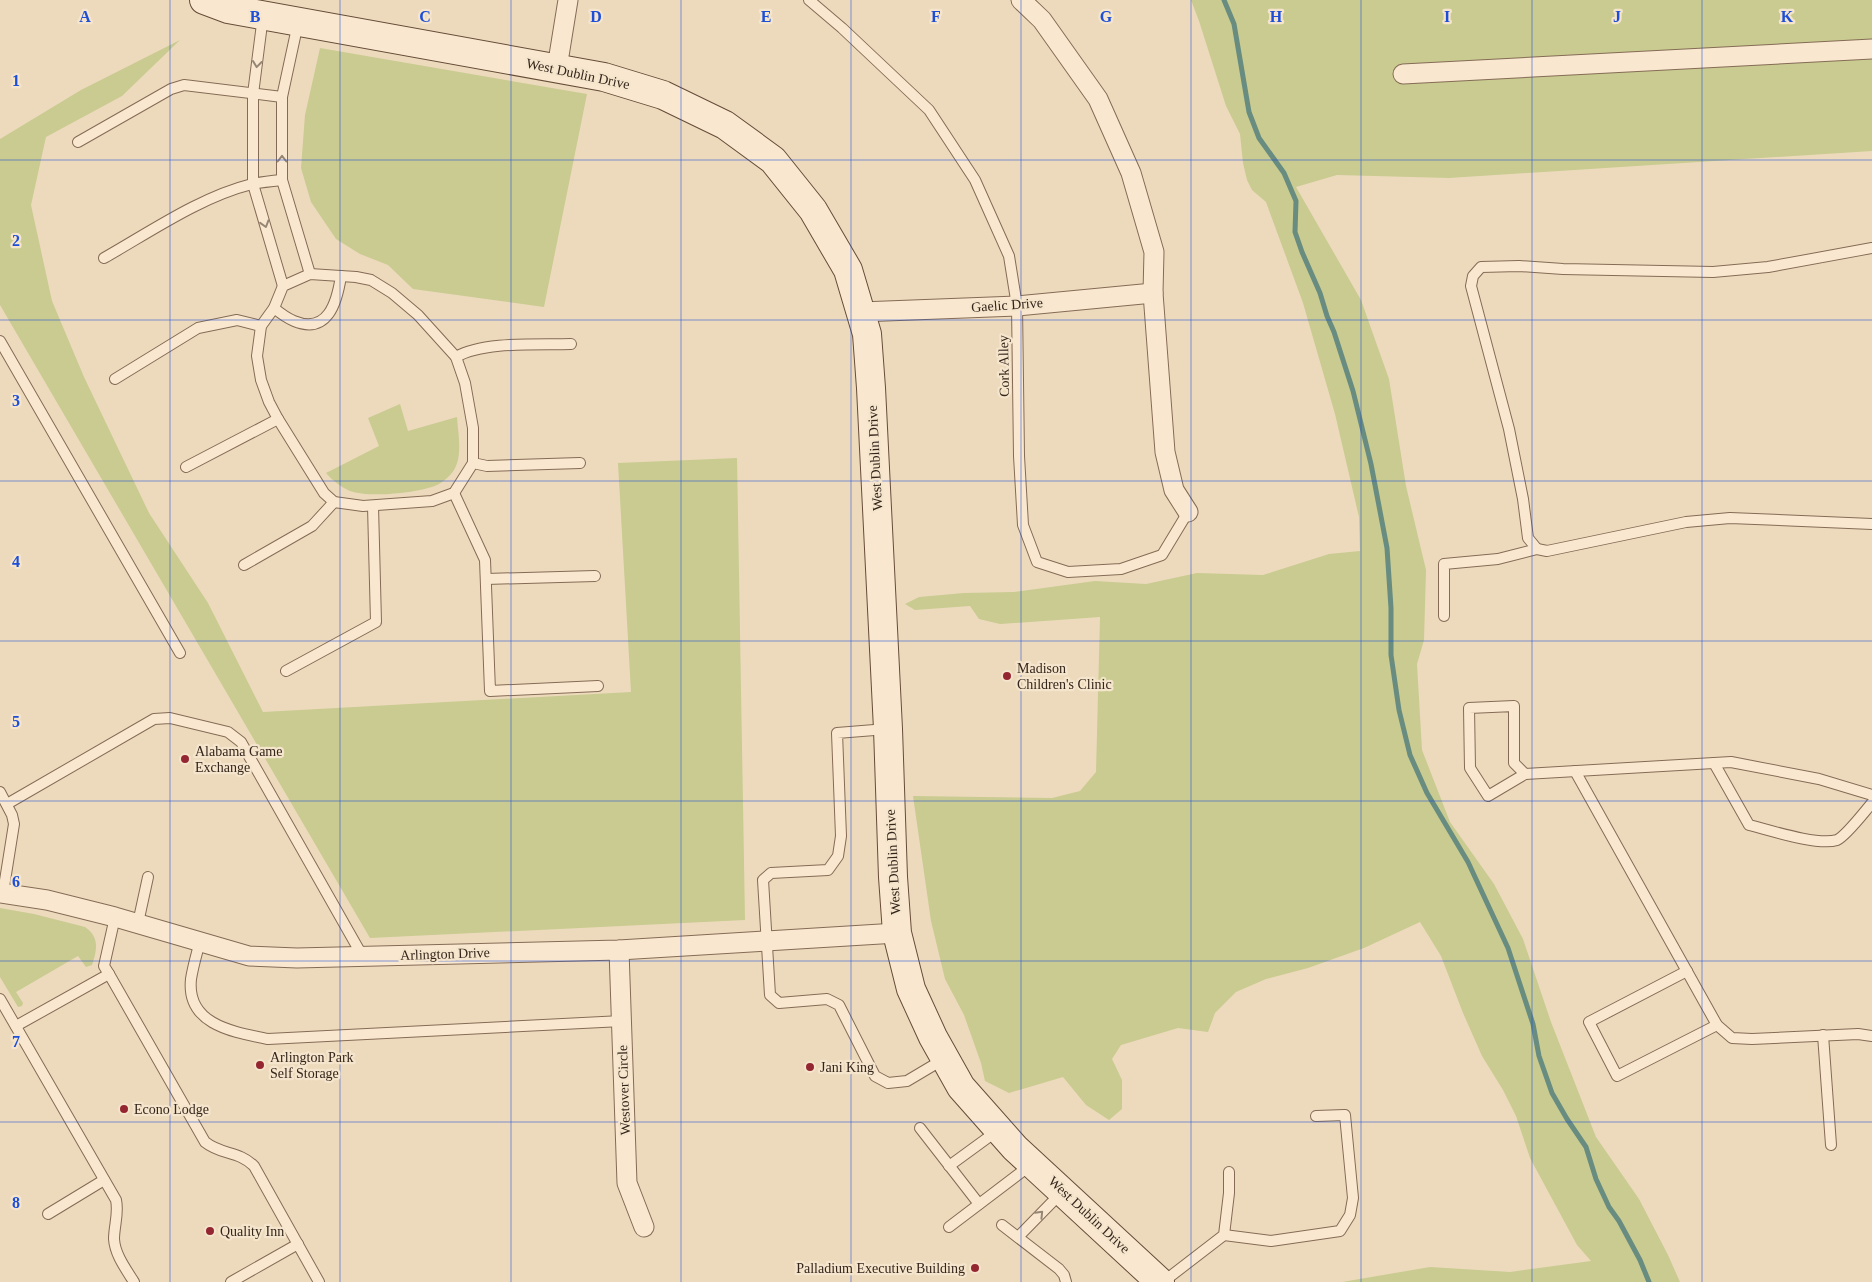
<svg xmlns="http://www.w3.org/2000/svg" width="1872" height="1282" viewBox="0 0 1872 1282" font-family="Georgia,serif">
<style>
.green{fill:#c9cb91}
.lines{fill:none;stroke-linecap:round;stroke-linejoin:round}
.stream{stroke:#688c80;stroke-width:5}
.lane-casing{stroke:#856b56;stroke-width:12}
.street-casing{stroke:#856b56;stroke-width:21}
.secondary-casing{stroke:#664c39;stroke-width:30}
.lane{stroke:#f9e8cf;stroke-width:10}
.street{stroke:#f9e8cf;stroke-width:19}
.secondary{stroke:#f9e8cf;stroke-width:28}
.oneway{stroke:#968675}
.grid{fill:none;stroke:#1d4ed8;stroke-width:1;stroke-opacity:0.55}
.poi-dot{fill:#942631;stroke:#f5e5cc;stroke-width:2}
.labels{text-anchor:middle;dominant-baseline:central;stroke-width:4.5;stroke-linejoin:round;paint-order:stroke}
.street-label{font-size:14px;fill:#34251b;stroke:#f5e5cc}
.poi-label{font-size:14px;fill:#34251b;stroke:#f5e5cc;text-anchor:start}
.grid-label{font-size:16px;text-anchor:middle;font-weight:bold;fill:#1d4ed8;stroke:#f5e5cc;stroke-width:4.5;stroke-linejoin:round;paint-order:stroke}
</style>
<rect width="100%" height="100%" fill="#eddabc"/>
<g class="green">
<path d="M1191 0H1872V151L1449 178 1337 175 1296 187 1361 300 1389 379 1406 486 1426 570 1424 640 1417 664 1422 750 1450 822 1494 884 1523 939 1551 1022 1596 1137 1639 1199 1668 1255 1680 1282H1342L1430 1267 1510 1272 1591 1261 1577 1245 1530 1158 1516 1116 1503 1090 1482 1056 1463 1013 1441 956 1420 922 1364 948 1308 968 1266 979 1236 992 1215 1013 1208 1032 1178 1028 1121 1045 1112 1059 1122 1080V1109L1109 1120 1086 1105 1063 1077 1009 1093 985 1081 981 1063 964 1015 945 979 931 921 913 796 1052 798 1080 791 1096 772 1100 617 1000 624 979 619 970 606 915 610 905 604 919 597 964 593 1014 592 1095 581 1146 584 1197 573 1263 575 1329 554 1360 551 1359 517 1335 414 1303 303 1266 202 1252 190 1247 180 1243 163 1240 134 1226 106 1199 21Z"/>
<path d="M180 40 122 96 46 137 31 205 52 301 84 377 149 513 208 603 263 712 631 692 618 463 737 458 745 920 370 938 0 305V139L81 90Z"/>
<path d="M320 48 587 94 544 307 413 289 388 265 360 254 336 239 311 202 301 168 305 115Z"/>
<path d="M400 404 408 431 457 417C458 433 463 456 454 470 451 475 442 483 437 485 419 493 369 498 350 491 341 487 333 481 326 473L379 446 368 418Z"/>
<path d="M0 908 34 914 85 927C100 937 97 951 92 965L86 967 78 956 16 992 23 1003 22 1006 18 1007 0 977Z"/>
</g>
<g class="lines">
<path class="stream" d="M1224 0 1234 24 1249 112 1259 138 1284 173 1296 201 1295 232 1302 252 1320 293 1327 316 1334 332 1353 391 1371 464 1387 548 1391 608V655L1399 710 1410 755 1427 793 1468 862 1508 948 1533 1024 1539 1056 1552 1093 1567 1119 1586 1147 1596 1179 1609 1207 1619 1221 1640 1260 1649 1282"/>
<defs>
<g id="lane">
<path d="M809 0 842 28 929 110 975 180 1009 256 1017 306 1019 456 1023 525 1037 562 1068 572 1121 569 1162 555 1188 512"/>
<path d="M263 16 253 94V184L283 286"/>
<path d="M298 23 282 97V180L310 274"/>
<path d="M78 142 171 89 184 85 282 97"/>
<path d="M104 258C150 232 200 197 252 184 262 182 272 181 282 180"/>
<path d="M274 308C280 313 287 318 294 321 328 335 337 302 341 276"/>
<path d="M0 341 180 653"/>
<path d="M456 357C484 341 538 345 571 344"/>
<path d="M115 379 198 328 237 320 261 326"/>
<path d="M473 463V428L465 383 456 357 418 315 392 293 371 280 356 277 310 274 283 286 274 308 261 326 257 356 261 380 269 402 278 419 324 493 334 502 363 506 432 501 454 493 473 463 487 466 580 463"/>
<path d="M186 467 278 419"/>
<path d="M454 493 485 560 490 691 598 686"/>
<path d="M1537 549 1528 538 1523 499 1509 429 1471 286 1473 276 1481 267 1519 266 1563 269 1713 272 1768 267 1872 248"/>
<path d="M244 565 312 526 334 502"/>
<path d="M486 579 595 576"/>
<path d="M1444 616V564L1498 559 1537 549 1547 551 1686 522 1730 518 1872 524"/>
<path d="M286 671 376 622 373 506"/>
<path d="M1514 706V763L1525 774 1488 796 1470 768 1469 708Z"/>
<path d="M887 729 837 733 841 836 838 856 828 870 771 873 763 880 770 995 779 1003 827 999 839 1005 875 1076 888 1083 907 1081 944 1059"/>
<path d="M1714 763 1749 825C1769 830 1818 846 1837 840 1846 836 1865 811 1872 803"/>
<path d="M1575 771 1717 1025 1732 1038 1752 1039 1858 1034 1872 1036"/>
<path d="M1525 774 1731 762 1819 779 1872 795"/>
<path d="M0 792 12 815 14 824 3 893"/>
<path d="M7 804 154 719 170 718 228 732 241 742 363 957"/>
<path d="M115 917 104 966 109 974 205 1142C221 1155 239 1151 254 1166L319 1282"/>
<path d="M138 923 148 877"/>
<path d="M200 941C197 953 193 966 191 979 186 1025 234 1032 268 1039L622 1021"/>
<path d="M1687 971 1589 1022 1617 1076 1717 1025"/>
<path d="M0 999 116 1200C119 1213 114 1226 114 1239 115 1255 126 1269 134 1282"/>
<path d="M16 1026 109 974"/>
<path d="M1823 1035 1831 1145"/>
<path d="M920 1128 979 1204"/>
<path d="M949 1166 997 1131"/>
<path d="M48 1214 104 1180"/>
<path d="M1002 1225 1059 1269 1064 1275 1066 1282"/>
<path d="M949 1227 1032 1164"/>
<path d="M1224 1235 1271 1241 1340 1231 1350 1215 1353 1198 1345 1115 1316 1116"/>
<path d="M1018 1237 1061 1193"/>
<path d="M231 1282 298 1244"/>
<path d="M1163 1282 1224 1235 1229 1193V1172"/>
</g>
<g id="street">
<path d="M1021 0 1042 20 1098 99 1131 173 1154 252 1153 293 1165 452 1174 490 1188 512"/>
<path d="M557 68 568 0"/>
<path d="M1403 74 1872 49"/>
<path d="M860 312 1017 306 1153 293"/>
<path d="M0 893 47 900 115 917 249 956 297 958 619 950 897 933"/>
<path d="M619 950 627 1183 644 1227"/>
</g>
<path id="secondary" d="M204 0 228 9 604 77 663 95 725 125 773 160 813 210 848 270 867 334 871 388 888 729 893 877 897 933 911 989 933 1037 961 1087 1015 1148 1160 1282"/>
</defs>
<use href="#lane" class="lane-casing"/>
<use href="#street" class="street-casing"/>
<use href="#secondary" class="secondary-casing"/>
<use href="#lane" class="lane"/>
<use href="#street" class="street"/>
<use href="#secondary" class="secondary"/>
</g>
<defs><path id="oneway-chevron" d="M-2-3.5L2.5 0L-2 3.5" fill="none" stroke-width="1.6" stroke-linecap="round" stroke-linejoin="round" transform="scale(1.25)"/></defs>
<g class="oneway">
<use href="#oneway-chevron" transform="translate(257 64) rotate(97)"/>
<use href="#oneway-chevron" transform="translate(282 159) rotate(-90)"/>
<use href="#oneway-chevron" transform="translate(265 224) rotate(73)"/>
<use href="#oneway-chevron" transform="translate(1040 1214) rotate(-46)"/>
</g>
<path class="grid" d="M170 0V1282M340 0V1282M511 0V1282M681 0V1282M851 0V1282M1021 0V1282M1191 0V1282M1361 0V1282M1532 0V1282M1702 0V1282M0 160H1872M0 320H1872M0 481H1872M0 641H1872M0 801H1872M0 961H1872M0 1122H1872"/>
<g class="poi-dot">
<circle cx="1007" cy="676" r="5"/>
<circle cx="185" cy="759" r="5"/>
<circle cx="260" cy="1065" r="5"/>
<circle cx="810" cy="1067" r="5"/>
<circle cx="124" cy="1109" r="5"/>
<circle cx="210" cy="1231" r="5"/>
<circle cx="975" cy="1268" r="5"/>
</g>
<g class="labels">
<g class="street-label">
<text transform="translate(578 74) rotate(12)">West Dublin Drive</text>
<text transform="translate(1007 305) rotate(-4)">Gaelic Drive</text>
<text transform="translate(1004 366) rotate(-91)">Cork Alley</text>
<text transform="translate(875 458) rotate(-93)">West Dublin Drive</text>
<text transform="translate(893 862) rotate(-93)">West Dublin Drive</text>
<text transform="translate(445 954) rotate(-2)">Arlington Drive</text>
<text transform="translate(624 1090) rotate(-92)">Westover Circle</text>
<text transform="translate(1089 1215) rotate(43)">West Dublin Drive</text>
</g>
<g class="poi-label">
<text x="1017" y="668">Madison<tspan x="1017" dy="16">Children's Clinic</tspan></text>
<text x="195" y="751">Alabama Game<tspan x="195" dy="16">Exchange</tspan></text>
<text x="270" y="1057">Arlington Park<tspan x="270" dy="16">Self Storage</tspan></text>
<text x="820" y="1067">Jani King</text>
<text x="134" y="1109">Econo Lodge</text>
<text x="220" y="1231">Quality Inn</text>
<text x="965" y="1268" text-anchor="end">Palladium Executive Building</text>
</g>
</g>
<g class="grid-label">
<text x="85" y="22">A</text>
<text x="255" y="22">B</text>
<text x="425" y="22">C</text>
<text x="596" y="22">D</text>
<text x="766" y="22">E</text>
<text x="936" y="22">F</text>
<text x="1106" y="22">G</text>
<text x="1276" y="22">H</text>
<text x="1447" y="22">I</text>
<text x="1617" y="22">J</text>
<text x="1787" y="22">K</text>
<text x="16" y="86">1</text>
<text x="16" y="246">2</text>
<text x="16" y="406">3</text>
<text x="16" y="567">4</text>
<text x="16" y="727">5</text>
<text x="16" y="887">6</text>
<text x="16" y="1047">7</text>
<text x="16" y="1208">8</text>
</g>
</svg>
